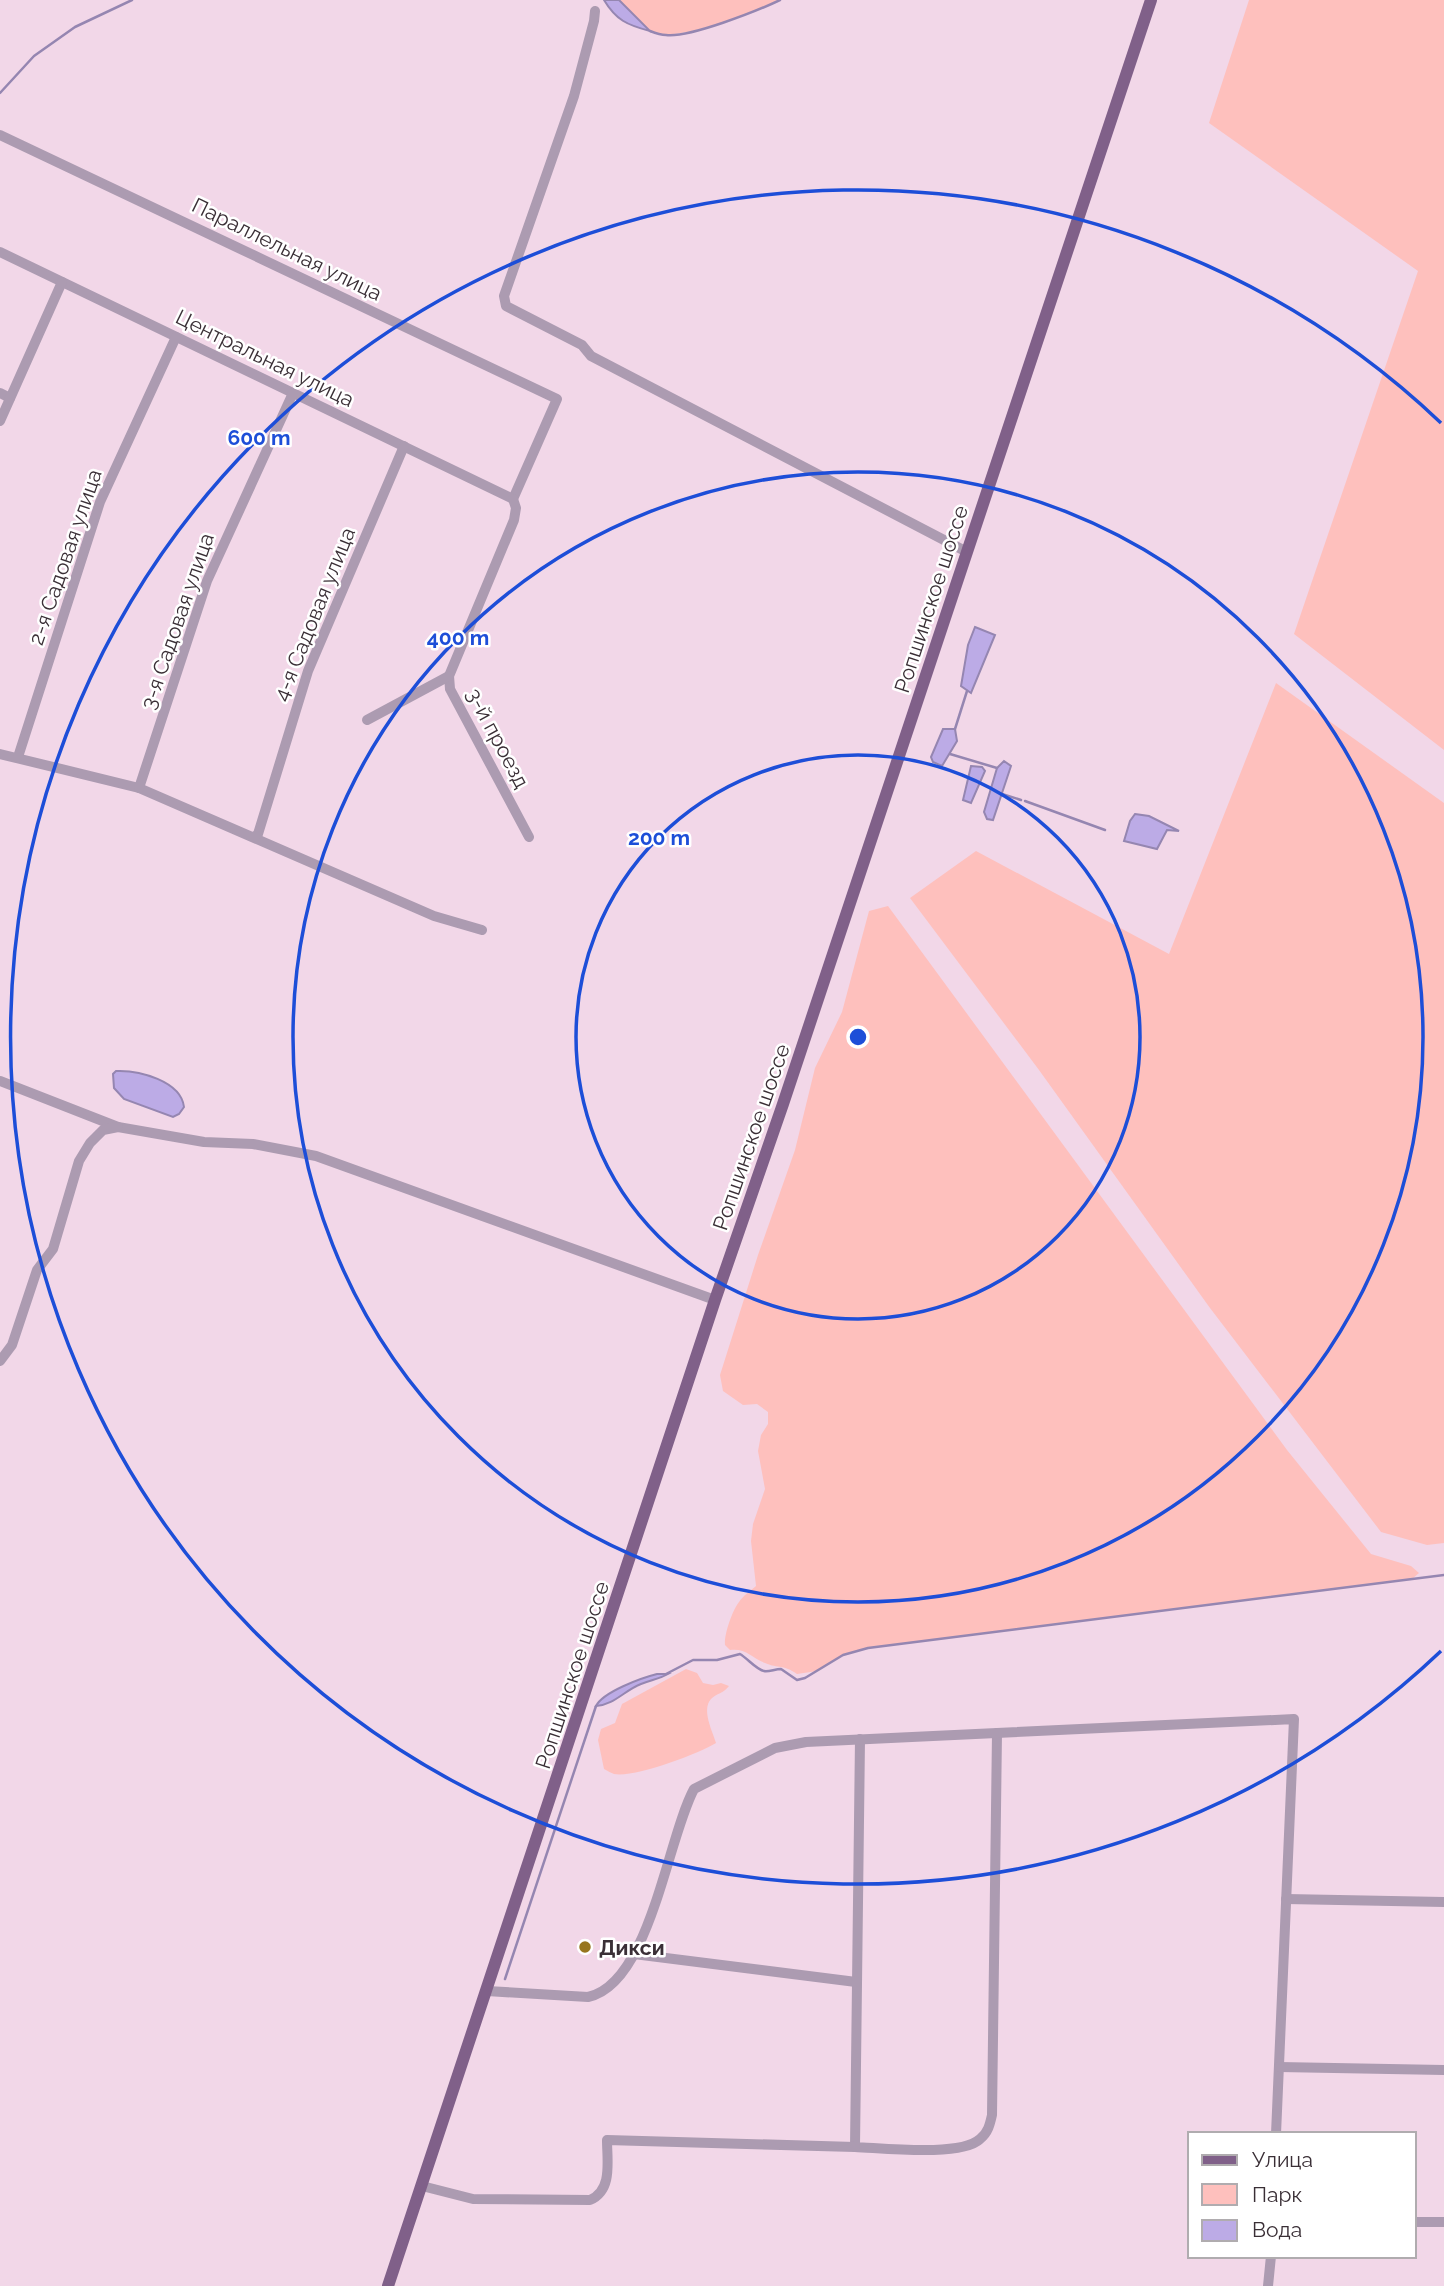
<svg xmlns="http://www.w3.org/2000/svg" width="1444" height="2286" viewBox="0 0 1444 2286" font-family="Raleway,sans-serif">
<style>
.green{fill:#fec0bd}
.water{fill:#bcabe6;stroke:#9586b1;stroke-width:2}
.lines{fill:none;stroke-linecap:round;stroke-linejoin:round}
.stream{stroke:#9586b1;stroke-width:2.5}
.minor{stroke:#ac9bb1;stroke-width:10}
.major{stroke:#806089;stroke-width:12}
.ring{fill:none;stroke:#1d4ed8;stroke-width:3.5}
.poi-dot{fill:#97761f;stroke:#fff;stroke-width:2.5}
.labels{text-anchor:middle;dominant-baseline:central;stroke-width:5;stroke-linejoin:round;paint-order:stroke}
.street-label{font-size:21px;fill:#3a2f36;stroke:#fff}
.poi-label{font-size:21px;font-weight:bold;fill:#3a2f36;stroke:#fff;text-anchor:start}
.centre{fill:#1d4ed8;stroke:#fff;stroke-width:3.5}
.ring-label{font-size:21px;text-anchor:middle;font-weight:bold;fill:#1d4ed8;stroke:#fff;stroke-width:5;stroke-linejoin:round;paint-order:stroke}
</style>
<rect width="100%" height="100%" fill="#f2d7e8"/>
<g class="green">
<path d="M619 0H780C756 11 673 45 650 31 641 26 627 8 619 0Z"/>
<path d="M1249 0H1444V750L1294 634 1418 271 1209 123Z"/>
<path d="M1276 683 1444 803V1543L1427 1545 1381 1532 1210 1308 1039 1070 910 898 976 851 1169 954Z"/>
<path d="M888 906 1287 1450 1371 1554 1411 1566 1419 1573 1412 1579 868 1648 843 1655 817 1671 797 1674C783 1664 779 1669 765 1663 752 1658 746 1648 730 1650L725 1645C724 1635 732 1611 739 1602 743 1596 750 1591 756 1586L751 1541 753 1524 765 1489 758 1451 761 1435 768 1424V1412L757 1404 743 1405 723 1391 720 1375 758 1255 795 1150 815 1068 842 1012 869 911Z"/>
<path d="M686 1669 697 1673 703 1683 713 1685 721 1683 729 1686C723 1694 717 1693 711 1699 701 1710 713 1732 716 1743 698 1754 634 1778 614 1774 611 1773 608 1771 604 1769L598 1740 601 1729 615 1723 622 1704Z"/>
</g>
<g class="water">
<path d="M604 0H619L650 31C627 25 616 20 604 0Z"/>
<path d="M975 627 995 635 971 693 961 686 968 645Z"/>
<path d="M943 729H955L957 741 942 766 933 762 931 757Z"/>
<path d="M1004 761 1011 766 993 820 987 819 984 812 997 768Z"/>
<path d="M971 766 982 767 985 771 971 803 963 800Z"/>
<path d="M1135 814 1149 816 1179 831 1167 830 1157 849 1124 841 1130 821Z"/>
<path d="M116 1071C139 1070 181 1081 184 1107L179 1114 173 1117 124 1099 114 1088 113 1074Z"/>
<path d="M657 1674H668C659 1679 651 1680 641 1684 625 1690 614 1705 596 1706 603 1692 641 1678 657 1674Z"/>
</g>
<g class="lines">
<g class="stream">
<path d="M650 31C655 33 660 35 666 35 689 38 757 11 780 0"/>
<path d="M0 93 34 56 75 27 132 0"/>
<path d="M955 729 967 691"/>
<path d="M950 754 997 768"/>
<path d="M1002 794 1021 800"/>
<path d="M1025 801 1105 830"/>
<path d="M666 1674 693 1660H717L740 1654C747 1658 757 1670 764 1671 769 1672 775 1669 781 1669L797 1680 805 1678 843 1655 868 1648 1444 1575"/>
<path d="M505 1979 596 1706"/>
</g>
<g class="minor">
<path d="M595 11 594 21 574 96 504 296 506 306 582 345 591 356 967 552"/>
<path d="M0 135 557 399 513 499"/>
<path d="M0 252 513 499"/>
<path d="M0 393 10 398"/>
<path d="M0 421 62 282"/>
<path d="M513 499 516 508 514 520 449 676 450 689 529 837"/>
<path d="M367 720 449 676"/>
<path d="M0 754 139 788 434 916 482 930"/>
<path d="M18 757 100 502 176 337"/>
<path d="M139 788 207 581 293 393"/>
<path d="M254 837 258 834 308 671 404 446"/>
<path d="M0 1081 118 1127 204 1142 253 1144 316 1156 715 1300"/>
<path d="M0 1361 12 1345 37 1270 53 1249 79 1161 90 1143 103 1130 118 1127"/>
<path d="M860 1739 855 2147C883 2148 961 2157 980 2139 988 2133 990 2124 992 2115L997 1733"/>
<path d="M1286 1899 1444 1902"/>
<path d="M634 1954 856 1982"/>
<path d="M487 1991 588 1997C650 1984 667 1839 694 1789L775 1748 806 1742 1294 1719 1276 2134"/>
<path d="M1279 2067 1444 2070"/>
<path d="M422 2186 473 2199 590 2200C613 2190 607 2161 607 2140L855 2147"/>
<path d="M1414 2222H1444"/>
<path d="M1268 2286 1271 2256"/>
</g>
<path class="major" d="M388 2286 715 1300 783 1104 1151 0"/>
</g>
<g class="ring">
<circle cx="858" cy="1037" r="282"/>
<circle cx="858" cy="1037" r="565"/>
<path d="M1441 1651A847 847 0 1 1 1441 423"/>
</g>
<circle class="poi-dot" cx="585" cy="1947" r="7"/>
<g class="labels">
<g class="street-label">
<text transform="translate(287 249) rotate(26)">Параллельная улица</text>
<text transform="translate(265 358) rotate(26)">Центральная улица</text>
<text transform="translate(65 557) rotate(-71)">2-я Садовая улица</text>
<text transform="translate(931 599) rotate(-72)">Ропшинское шоссе</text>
<text transform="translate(314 614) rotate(-68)">4-я Садовая улица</text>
<text transform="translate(177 621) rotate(-71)">3-я Садовая улица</text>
<text transform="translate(498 738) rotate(62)">3-й проезд</text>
<text transform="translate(751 1137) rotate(-71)">Ропшинское шоссе</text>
<text transform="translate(572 1675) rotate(-72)">Ропшинское шоссе</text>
</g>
<g class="poi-label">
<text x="599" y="1947">Дикси</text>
</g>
</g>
<circle cx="858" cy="1037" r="10" class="centre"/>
<g class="ring-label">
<text x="259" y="445">600 m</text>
<text x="458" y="645">400 m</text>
<text x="659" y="845">200 m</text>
</g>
<rect x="1188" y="2132" width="228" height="126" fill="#ffffff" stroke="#b0acaf" stroke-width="2"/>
<rect x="1202" y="2155" width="35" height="10" fill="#806089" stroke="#b0acaf" stroke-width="2"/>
<text x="1252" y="2167" font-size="21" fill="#3a2f36">Улица</text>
<rect x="1202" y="2184" width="35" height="21" fill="#fec0bd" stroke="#b0acaf" stroke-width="2"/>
<text x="1252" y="2202" font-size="21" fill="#3a2f36">Парк</text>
<rect x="1202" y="2220" width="35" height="21" fill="#bcabe6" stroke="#b0acaf" stroke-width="2"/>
<text x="1252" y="2237" font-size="21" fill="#3a2f36">Вода</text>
</svg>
